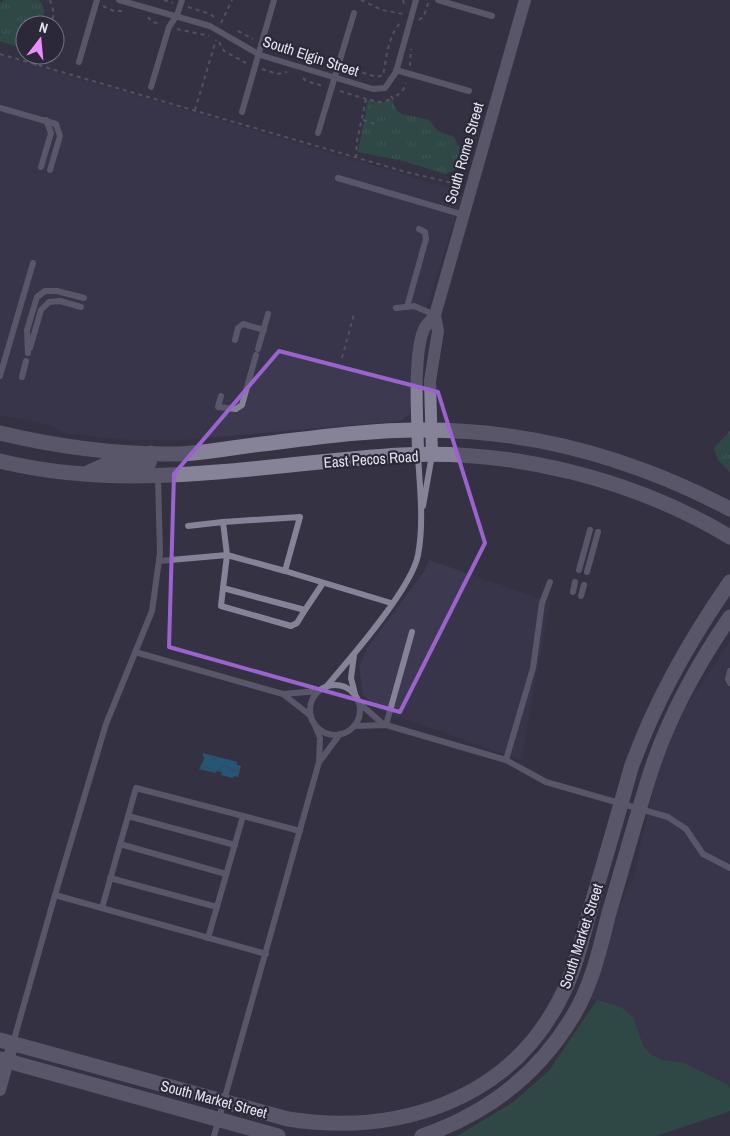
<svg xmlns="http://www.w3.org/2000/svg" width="730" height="1136" viewBox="0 0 730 1136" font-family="'Archivo Narrow',sans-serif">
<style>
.built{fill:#3c3950}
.grass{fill:#2a6547}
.park{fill:url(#park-tufts)}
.water{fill:url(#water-waves)}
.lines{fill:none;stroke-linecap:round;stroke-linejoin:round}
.path{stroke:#777584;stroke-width:2;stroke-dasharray:4 4;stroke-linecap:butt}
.service{stroke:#868398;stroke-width:6}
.minor{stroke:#868398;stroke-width:12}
.tertiary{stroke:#868398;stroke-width:15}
.secondary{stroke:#868398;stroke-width:15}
.marked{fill:none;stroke:#9b63cd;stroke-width:4;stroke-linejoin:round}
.labels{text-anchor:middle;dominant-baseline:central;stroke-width:4.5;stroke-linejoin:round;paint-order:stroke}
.street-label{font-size:15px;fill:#e5e4ef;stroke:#2a2839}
</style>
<defs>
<pattern id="park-tufts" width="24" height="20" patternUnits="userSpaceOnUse" patternTransform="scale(1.25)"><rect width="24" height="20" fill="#2a6547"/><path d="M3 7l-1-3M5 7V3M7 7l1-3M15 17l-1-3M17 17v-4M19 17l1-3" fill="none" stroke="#497b62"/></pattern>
<pattern id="water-waves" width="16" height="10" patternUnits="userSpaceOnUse" patternTransform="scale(1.25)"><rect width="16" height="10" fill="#1683b1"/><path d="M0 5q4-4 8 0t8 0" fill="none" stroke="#296a87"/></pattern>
</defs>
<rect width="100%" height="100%" fill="#343243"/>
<g class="built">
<path d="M0 55 463 192 420 330 410 414 401 421 171 441 113 439 64 433 50 425 0 415Z"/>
<path d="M429 560 550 602 521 760 379 710 363 695 359 667 367 648 423 573Z"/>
<path d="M730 641V1088L684 1063 663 1060 650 1054 643 1045 633 1017 621 1007 591 999 619 908 633 879 654 787 664 756 684 710Z"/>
</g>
<path class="grass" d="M597 1000 621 1007 633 1017 643 1045 650 1054 663 1060 684 1063 728 1085 730 1088V1111L656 1136H457L512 1103 548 1072Z"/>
<g class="park">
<path d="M5 0H39C45 6 45 15 42 22L39 21 36 25H25V47L21 48 0 41V3Z"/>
<path d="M368 100 381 103 392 100 397 111 402 114 429 120 438 131 454 137 460 149 455 170 445 174 403 161 358 152Z"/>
<path d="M730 431V472L718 460 714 448Z"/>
</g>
<path class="water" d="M203 753 237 762V765L241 766 238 777 234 776 233 778 221 775 222 772 217 771 216 773 199 769 205 758 203 757Z"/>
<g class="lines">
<g class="path">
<path d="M50 0 54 13 51 25"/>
<path d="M164 0 173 3"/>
<path d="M361 0 382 10 403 14"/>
<path d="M403 0 405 7"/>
<path d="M103 6 114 11H125"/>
<path d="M188 7 210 14 215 18"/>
<path d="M148 17 152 22 161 24"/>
<path d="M419 20 424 16 429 0"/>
<path d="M221 23 232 0"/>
<path d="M177 29 209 36"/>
<path d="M238 31 253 39"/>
<path d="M219 42 224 51 246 63"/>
<path d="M269 46 287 54"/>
<path d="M0 54 406 172 461 185"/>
<path d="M306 60 312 59 330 64"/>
<path d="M35 66 39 55"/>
<path d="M410 66 411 49"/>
<path d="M347 68 377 77 383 75C387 58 387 37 401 22"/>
<path d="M262 69 277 74 287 72"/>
<path d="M303 78 306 81 323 86"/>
<path d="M340 91 366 99"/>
<path d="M391 96 393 99 403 90 406 83"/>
<path d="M195 110 216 40"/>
<path d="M363 120 375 124"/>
<path d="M356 158 357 141 366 99 380 102 393 99"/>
<path d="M342 358 354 314"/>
</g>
<g class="service">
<path d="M119 0 210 26 260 55 373 89 385 88 396 72 416 0"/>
<path d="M438 0 492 16"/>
<path d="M79 62 97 0"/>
<path d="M396 70 469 91"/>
<path d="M151 87 169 27 177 15 182 0"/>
<path d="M0 108 56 124 60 136 50 170"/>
<path d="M242 112 274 0"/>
<path d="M318 133 354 13"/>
<path d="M41 167 51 133 46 120"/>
<path d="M338 178 464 215"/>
<path d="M407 307 426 239 425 232 419 229"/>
<path d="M396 308 414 306 435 315"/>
<path d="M235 340 238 328 243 324 264 330"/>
<path d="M30 348 41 310 49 302 60 301 81 307"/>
<path d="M258 349 268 314"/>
<path d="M28 353 27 330 37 297 45 291H57L84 298"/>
<path d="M0 376 33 263"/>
<path d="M22 377 26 361"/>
<path d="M221 396 218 407 236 409 242 405 256 355"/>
<path d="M423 506 432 455"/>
<path d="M223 522 300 517 285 571 391 603"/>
<path d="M188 526 223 522 227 555 223 588 305 610 323 583"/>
<path d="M159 561 227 555 285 571"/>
<path d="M579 570 590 530"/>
<path d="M587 572 598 532"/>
<path d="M223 588 221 606 291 626 297 623 305 610"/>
<path d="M573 592 575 582"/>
<path d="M581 596 584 585"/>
<path d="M135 652 283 694 319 691"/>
<path d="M354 655 351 678 355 694"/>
<path d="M730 671 728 679 730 683"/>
<circle cx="335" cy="710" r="25"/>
<path d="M326 687C349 660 412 588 418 555 424 523 420 489 418 456"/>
<path d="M283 694 311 716"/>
<path d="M359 703 382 723"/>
<path d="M386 725 412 632"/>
<path d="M354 726 386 725 506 760 546 782 668 817 686 829 703 854 730 868"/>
<path d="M506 760 533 668 542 603 550 582"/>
<path d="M320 761 340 734"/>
<path d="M128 816 235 845"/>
<path d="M120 844 226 874"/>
<path d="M110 878 217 907"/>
<path d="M55 895 106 724 152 611 160 553 158 477"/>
<path d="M102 908 136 788 300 831"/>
<path d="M208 938 243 816"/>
<path d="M13 1043 55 895 266 954"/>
<path d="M214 1136 319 762 320 738 314 723"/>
</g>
<g class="minor">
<path d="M418 455C418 425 412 352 425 327 428 323 432 319 435 315"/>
<path d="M432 455 430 381 438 331 435 315 525 0"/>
<path d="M0 1090 13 1043"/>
</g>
<g class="tertiary">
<path d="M0 1040 288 1119C397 1136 508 1101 560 999 575 971 582 940 590 910 604 863 618 815 631 768 655 701 689 641 730 582"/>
<path d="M0 1059 278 1136"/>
<path d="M422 1136C486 1114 538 1075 573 1016 592 985 600 948 609 913 623 866 636 818 651 771 669 716 697 665 730 617"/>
</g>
<g class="secondary">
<path d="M0 433C59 447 118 455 179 454 207 453 234 447 262 444 313 438 367 430 419 430 529 429 633 458 730 509"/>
<path d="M0 461C133 494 267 463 401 455 513 449 634 479 730 537"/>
<path d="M85 474 109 463 146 465 149 463 151 453"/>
</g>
</g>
<path d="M0 0H730V1136H0ZM279 351 438 392 485 543 400 712 169 647 174 474Z" fill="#343243" fill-opacity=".55" fill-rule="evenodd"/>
<path class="marked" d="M279 351 438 392 485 543 400 712 169 647 174 474Z"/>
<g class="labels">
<g class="street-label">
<text transform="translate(311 56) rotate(18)">South Elgin Street</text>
<text transform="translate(464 153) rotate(-74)">South Rome Street</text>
<text transform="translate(371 459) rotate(-4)">East Pecos Road</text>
<text transform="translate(581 936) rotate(-72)">South Market Street</text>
<text transform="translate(214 1099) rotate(15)">South Market Street</text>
</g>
</g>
<g transform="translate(40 40) rotate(16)"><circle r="24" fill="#2a2839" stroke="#757382"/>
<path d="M0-4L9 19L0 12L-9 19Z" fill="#eb8dfc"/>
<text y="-8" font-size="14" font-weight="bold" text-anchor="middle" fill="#e5e4ef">N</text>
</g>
</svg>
